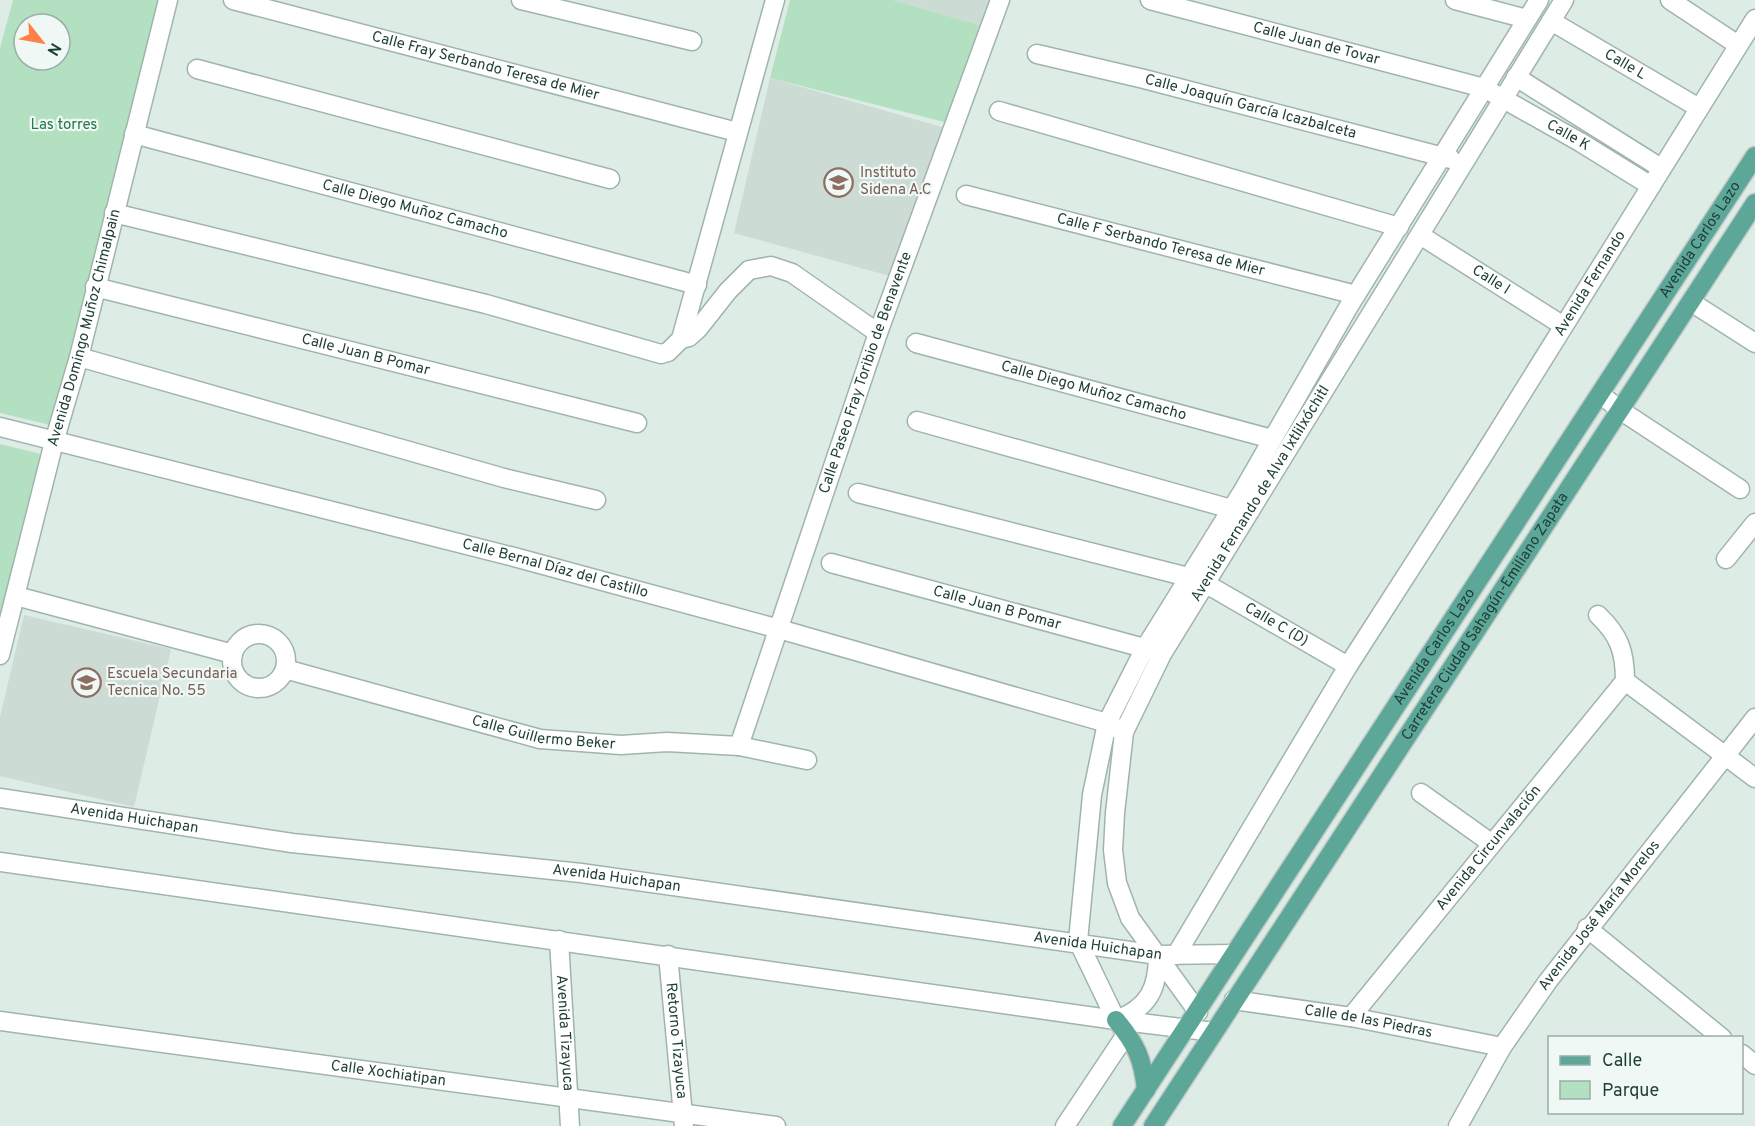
<svg xmlns="http://www.w3.org/2000/svg" width="1755" height="1126" viewBox="0 0 1755 1126" font-family="Overpass,sans-serif">
<style>
.built{fill:#ccdcd5}
.green{fill:#b4e0c2;fill-rule:evenodd}
.lines{fill:none;stroke-linecap:round;stroke-linejoin:round}
.minor-casing{stroke:#a0b4ae;stroke-width:21}
.major-casing{stroke:#c0c9c7;stroke-width:21}
.minor{stroke:#fff;stroke-width:18}
.major{stroke:#5da798;stroke-width:18}
.labels{text-anchor:middle;dominant-baseline:central;stroke-width:4.5;stroke-linejoin:round;paint-order:stroke}
.street-label{font-size:15px;fill:#1d3d37;stroke:#eff8f4}
.park-label{font-size:15px;fill:#23794a;stroke:#eff8f4}
.education-label{font-size:15px;fill:#785e54;stroke:#eff8f4;text-anchor:start}
</style>
<rect width="100%" height="100%" fill="#deece6"/>
<g class="built">
<path d="M893 0H1001L990 28Z"/>
<path d="M770 78 953 130 897 278 734 233Z"/>
<path d="M24 615 171 649 134 807 0 776V717Z"/>
</g>
<g class="green">
<path d="M13 0H165L50 425 0 413V48ZM24 24H60V60H24Z"/>
<path d="M790 0H893L990 28 956 125 770 78Z"/>
<path d="M0 444 45 455 0 615Z"/>
</g>
<g class="lines">
<defs>
<g id="minor">
<path id="s1" d="M233 0 737 132"/>
<path d="M521 0 692 41"/>
<path id="s2" d="M1150 0 1484 88 1580 142 1651 186"/>
<path d="M1455 0 1527 19"/>
<path d="M1670 0 1738 45"/>
<path id="s3" d="M1551 21 1699 108"/>
<path id="s4" d="M1037 54 1144 79 1451 159"/>
<path d="M197 69 610 179"/>
<path d="M1516 77 1661 168"/>
<path d="M999 111 1399 227"/>
<path id="s5" d="M134 134 697 285"/>
<path id="s6" d="M966 195 1356 295"/>
<path d="M114 213 486 304 661 354 668 352 681 339 775 0"/>
<path id="s7" d="M1420 235 1562 325"/>
<path id="s8" d="M95 287 637 423"/>
<path d="M1691 302 1755 343"/>
<path d="M681 339 689 337 698 329 728 291 749 270 771 266 792 273 878 333"/>
<path id="s9" d="M916 343 1272 439"/>
<path d="M79 357 504 478 596 500"/>
<path d="M1600 394 1620 410 1740 489"/>
<path d="M917 421 1242 512"/>
<path id="s10" d="M0 427 514 557 779 629 1107 723 1124 732"/>
<path id="s11" d="M858 493 1188 577 1215 589 1348 666"/>
<path d="M1726 559 1755 523"/>
<path id="s12" d="M831 563 1155 651"/>
<path d="M16 596 233 654"/>
<path d="M1598 615C1619 635 1625 651 1625 681"/>
<circle cx="259" cy="661" r="27"/>
<path id="s13" d="M0 655 54 442 79 357 168 0"/>
<path id="s14" d="M285 669 540 739 621 745 667 742 739 746 807 760"/>
<path d="M1625 681 1755 778"/>
<path id="s15" d="M739 746 878 333 1000 0"/>
<path d="M1421 793 1491 843"/>
<path id="s16" d="M0 798 292 843 581 873 1158 955 1234 954"/>
<path d="M0 862 1116 1020 1214 1032"/>
<path d="M1587 928 1722 1038"/>
<path id="s17" d="M559 940 570 1126"/>
<path id="s18" d="M668 955 684 1126"/>
<path d="M1158 955C1158 988 1149 1008 1116 1020L1078 941 1092 795 1107 723 1145 648 1244 489 1349 306 1539 0"/>
<path id="s19" d="M1176 955 1348 666 1481 459 1755 19"/>
<path id="s20" d="M1234 1000 1351 1017 1502 1047"/>
<path id="s21" d="M1198 1012 1130 918 1117 883 1113 850 1115 813 1124 732 1162 654 1564 0"/>
<path id="s22" d="M1351 1017 1625 681"/>
<path id="s23" d="M0 1021 776 1126"/>
<path d="M1742 1054 1755 1065"/>
<path d="M1065 1126 1127 1033"/>
<path id="s24" d="M1458 1126 1502 1047 1548 981 1755 718"/>
</g>
<g id="major">
<path d="M1116 1020C1136 1044 1143 1059 1146 1090"/>
<path id="s25" d="M1122 1126 1755 156"/>
<path id="s26" d="M1153 1126 1755 203"/>
</g>
</defs>
<use href="#minor" class="minor-casing"/>
<use href="#major" class="major-casing"/>
<use href="#minor" class="minor"/>
<use href="#major" class="major"/>
</g>
<defs>
<symbol id="school-ring" viewBox="-11 -11 22 22"><circle r="9.5" fill="#eff8f4" stroke="#8d6e63" stroke-width="1.5"/><path d="M0-5L7-2L0 1L-7-2ZM-4 1L0 2.5L4 1V4Q0 6-4 4Z" fill="#8d6e63"/></symbol>
</defs>
<g fill-rule="evenodd">
<use href="#school-ring" x="822" y="166" width="33" height="33"/>
<use href="#school-ring" x="70" y="666" width="33" height="33"/>
</g>
<g class="labels">
<g class="street-label">
<text stroke="none"><textPath href="#s2" startOffset="172">Calle Juan de Tovar</textPath></text>
<text stroke="none"><textPath href="#s3" startOffset="86">Calle L</textPath></text>
<text stroke="none"><textPath href="#s1" startOffset="261">Calle Fray Serbando Teresa de Mier</textPath></text>
<text stroke="none"><textPath href="#s4" startOffset="220">Calle Joaquín García Icazbalceta</textPath></text>
<text stroke="none"><textPath href="#s2" startOffset="442">Calle K</textPath></text>
<text stroke="none"><textPath href="#s5" startOffset="291">Calle Diego Muñoz Camacho</textPath></text>
<text stroke="none"><textPath href="#s25" startOffset="1058">Avenida Carlos Lazo</textPath></text>
<text stroke="none"><textPath href="#s6" startOffset="201">Calle F Serbando Teresa de Mier</textPath></text>
<text stroke="none"><textPath href="#s7" startOffset="84">Calle I</textPath></text>
<text stroke="none"><textPath href="#s19" startOffset="789">Avenida Fernando</textPath></text>
<text stroke="none"><textPath href="#s13" startOffset="338">Avenida Domingo Muñoz Chimalpain</textPath></text>
<text stroke="none"><textPath href="#s8" startOffset="279">Calle Juan B Pomar</textPath></text>
<text stroke="none"><textPath href="#s15" startOffset="394">Calle Paseo Fray Toribio de Benavente</textPath></text>
<text stroke="none"><textPath href="#s9" startOffset="184">Calle Diego Muñoz Camacho</textPath></text>
<text stroke="none"><textPath href="#s21" startOffset="580">Avenida Fernando de Alva Ixtlilxóchitl</textPath></text>
<text stroke="none"><textPath href="#s10" startOffset="573">Calle Bernal Díaz del Castillo</textPath></text>
<text stroke="none"><textPath href="#s12" startOffset="172">Calle Juan B Pomar</textPath></text>
<text stroke="none"><textPath href="#s26" startOffset="608">Carretera Ciudad Sahagún-Emiliano Zapata</textPath></text>
<text stroke="none"><textPath href="#s11" startOffset="441">Calle C (D)</textPath></text>
<text stroke="none"><textPath href="#s25" startOffset="572">Avenida Carlos Lazo</textPath></text>
<text stroke="none"><textPath href="#s14" startOffset="267">Calle Guillermo Beker</textPath></text>
<text stroke="none"><textPath href="#s16" startOffset="136">Avenida Huichapan</textPath></text>
<text stroke="none"><textPath href="#s22" startOffset="218">Avenida Circunvalación</textPath></text>
<text stroke="none"><textPath href="#s16" startOffset="622">Avenida Huichapan</textPath></text>
<text stroke="none"><textPath href="#s24" startOffset="254">Avenida José María Morelos</textPath></text>
<text stroke="none"><textPath href="#s16" startOffset="1108">Avenida Huichapan</textPath></text>
<text stroke="none"><textPath href="#s20" startOffset="136">Calle de las Piedras</textPath></text>
<text stroke="none"><textPath href="#s17" startOffset="93">Avenida Tizayuca</textPath></text>
<text stroke="none"><textPath href="#s18" startOffset="86">Retorno Tizayuca</textPath></text>
<text stroke="none"><textPath href="#s23" startOffset="392">Calle Xochiatipan</textPath></text>
</g>
<g class="park-label">
<text x="64" y="125">Las torres</text>
</g>
<g class="education-label">
<text x="860" y="173">Instituto<tspan x="860" dy="17">Sidena A.C</tspan></text>
<text x="107" y="674">Escuela Secundaria<tspan x="107" dy="17">Tecnica No. 55</tspan></text>
</g>
</g>
<rect x="1548" y="1036" width="195" height="78" fill="#eff8f4" stroke="#9bada8" stroke-width="1.5"/>
<rect x="1560" y="1056" width="30" height="9" fill="#5da798" stroke="#9bada8" stroke-width="1.5"/>
<text x="1602" y="1066" font-size="18" fill="#1d3d37">Calle</text>
<rect x="1560" y="1081" width="30" height="18" fill="#b4e0c2" stroke="#9bada8" stroke-width="1.5"/>
<text x="1602" y="1096" font-size="18" fill="#1d3d37">Parque</text>
<g transform="translate(42 42) rotate(121)"><circle r="28" fill="#eff8f4" stroke="#9bada8" stroke-width="1.5"/>
<path d="M0-4.5L10 22L0 15L-10 22Z" fill="#ff8149"/>
<text y="-9" font-size="16" font-weight="bold" text-anchor="middle" fill="#1d3d37">N</text>
</g>
</svg>
